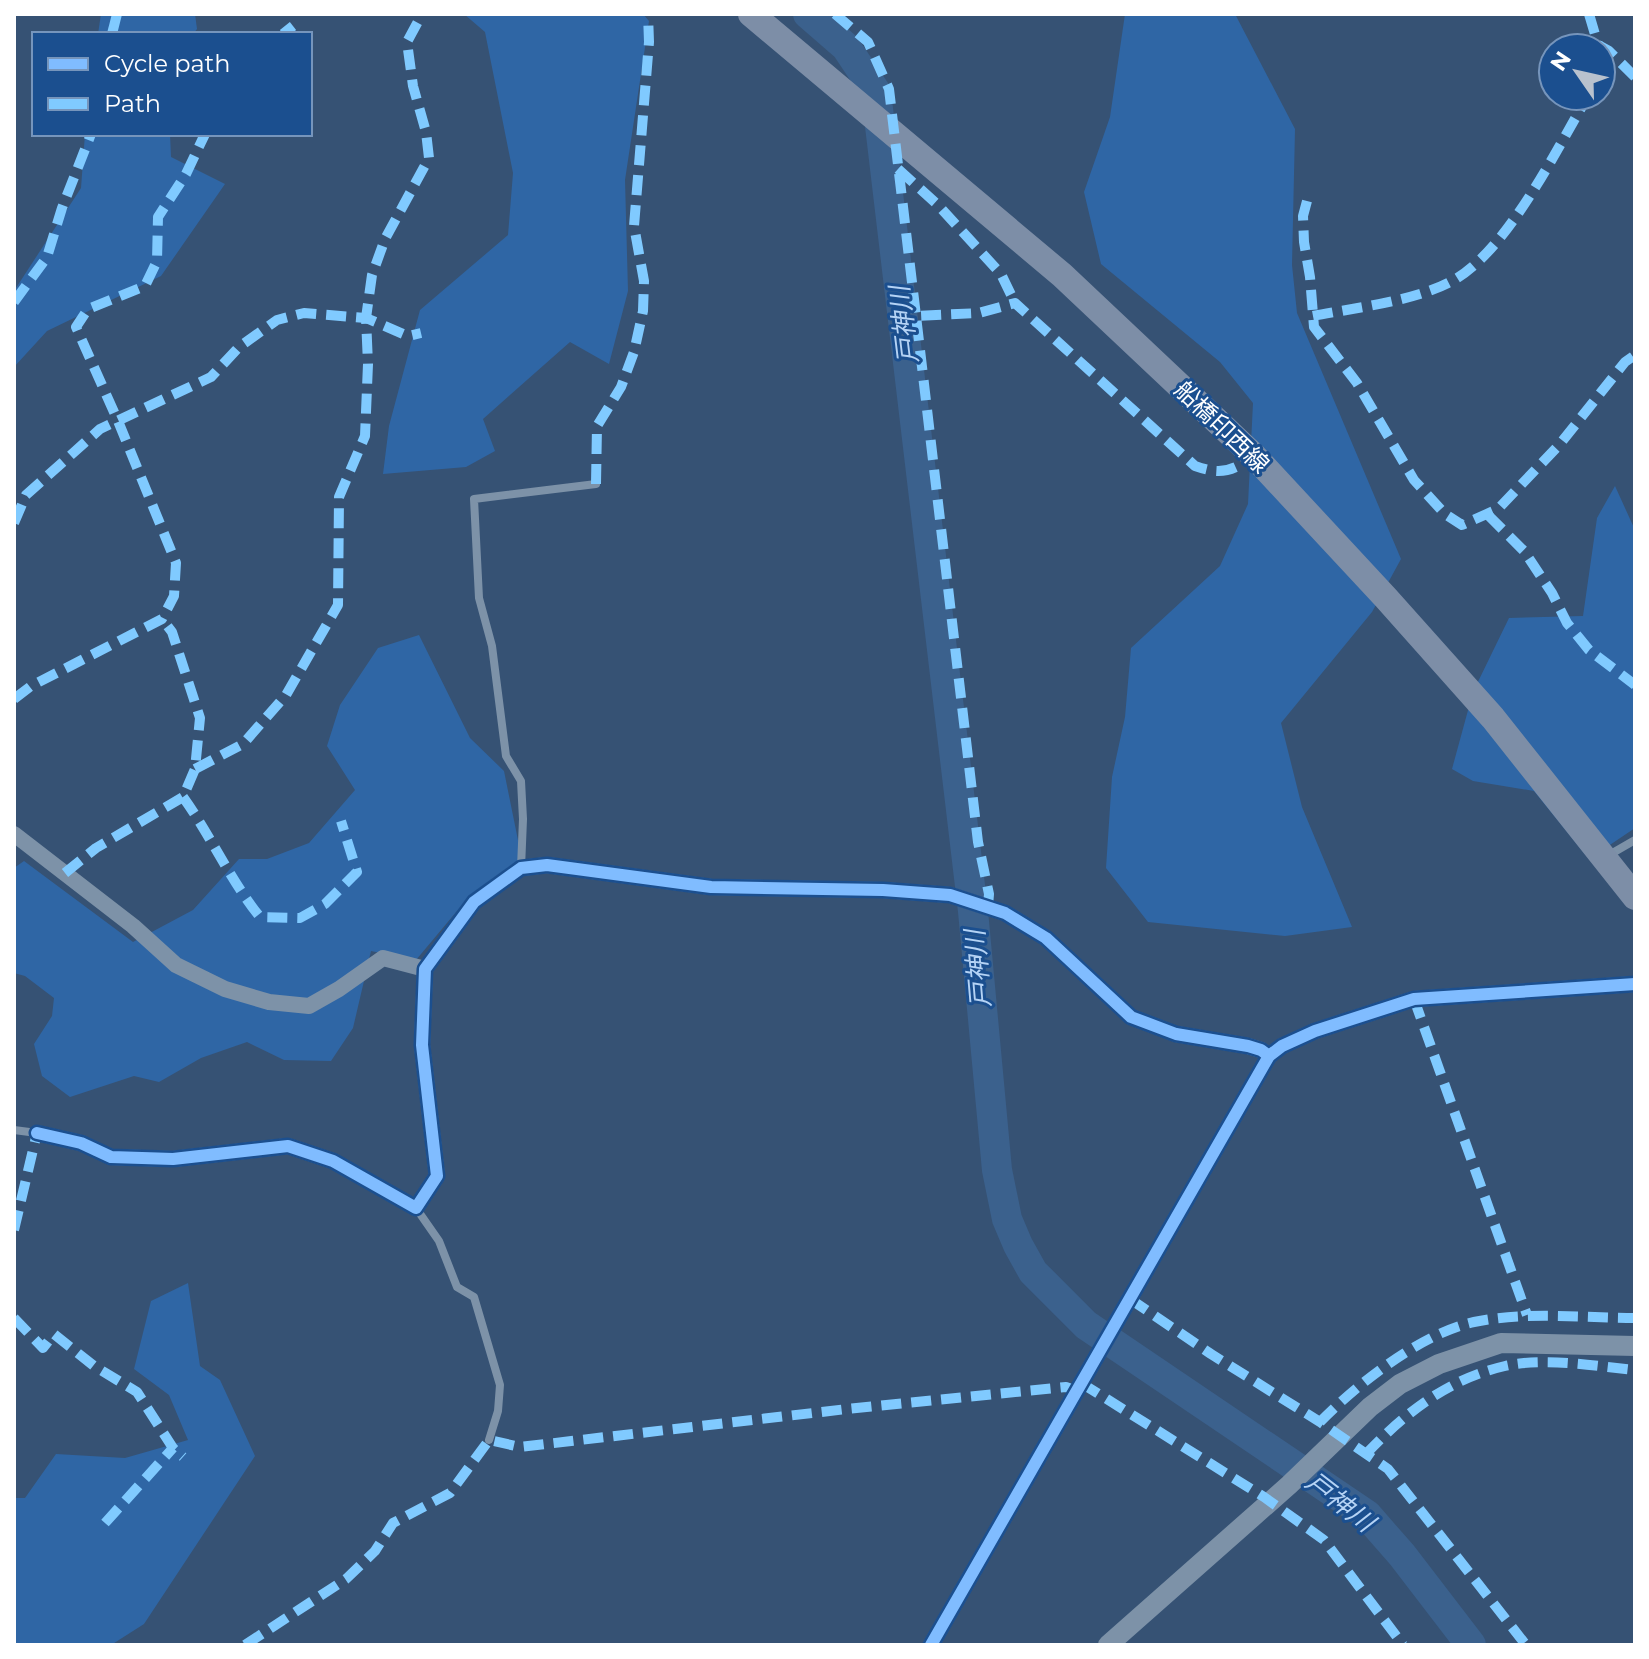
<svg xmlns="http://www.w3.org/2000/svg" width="1649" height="1659" viewBox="0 0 1649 1659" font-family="Montserrat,'Noto Sans JP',sans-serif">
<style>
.green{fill:#2f66a5}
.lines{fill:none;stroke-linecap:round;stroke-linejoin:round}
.river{stroke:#3b618d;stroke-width:30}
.service{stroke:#7d92a8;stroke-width:8}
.minor{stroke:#7d92a8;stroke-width:16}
.tertiary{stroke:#7d92a8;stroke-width:20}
.primary{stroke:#7d8ea7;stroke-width:26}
.quiet{stroke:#80caff;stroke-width:10;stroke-dasharray:20 10;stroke-linecap:butt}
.cycleway-casing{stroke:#1b4f8f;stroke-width:17}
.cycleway{stroke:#80bcff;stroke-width:12}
.labels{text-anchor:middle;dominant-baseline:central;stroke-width:6;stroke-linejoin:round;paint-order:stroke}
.street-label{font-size:24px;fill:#fff;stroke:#1b4f8f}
.water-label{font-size:26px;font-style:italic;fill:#b5d3f5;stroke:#1b4f8f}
</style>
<rect width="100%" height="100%" fill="#365274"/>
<g class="green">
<path d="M101 14H195L197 29 193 34H98Z"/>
<path d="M464 14H643L649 21 625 180 628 291 609 364 570 342 483 419 495 451 466 467 383 474 389 426 420 310 508 235 513 173 485 32Z"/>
<path d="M1125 14H1235L1295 129 1292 265 1297 313 1401 559 1372 612 1281 723 1302 807 1352 927 1285 936 1148 922 1106 868 1112 777 1125 717 1131 648 1220 566 1248 504 1253 403 1220 362 1101 264 1084 192 1110 117Z"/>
<path d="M85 134H170L171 157 225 184 161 276 47 331 14 367V291L81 188Z"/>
<path d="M1615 486 1635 530V828L1589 859 1534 791 1473 781 1452 769 1473 692 1509 618 1583 616 1597 518Z"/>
<path d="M419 635 470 738 504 771 522 860 462 905 416 960 371 951 353 1028 331 1061 284 1060 247 1042 201 1058 159 1082 134 1076 70 1097 42 1076 34 1044 52 1016 54 998 25 976 14 973V868L24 861 133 942 193 910 239 859H267L309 843 355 790 327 746 340 705 378 648Z"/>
<path d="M188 1283 200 1366 220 1380 255 1456 144 1624 111 1645H14V1498H25L56 1454 125 1458 188 1440 169 1395 134 1369 151 1301Z"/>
</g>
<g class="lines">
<path class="river" d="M808 14 846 47 876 92 973 911 997 1170 1007 1219 1018 1245 1033 1272 1086 1325 1367 1515 1402 1555 1471 1645"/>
<g class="service">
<path d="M1609 855 1635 840"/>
<path d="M521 868 523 819 521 781 506 756 492 646 479 598 474 499 596 484"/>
<path d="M14 1130 37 1133"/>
<path d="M416 1208 439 1241 457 1287 474 1297 500 1385 498 1411 489 1440"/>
</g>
<g class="minor">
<path d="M14 834 133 926 176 965 225 989 269 1002 309 1006 339 989 383 958 425 969"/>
<path d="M37 1133 81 1143 111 1157 173 1159 288 1146 333 1161 416 1208 437 1176 422 1045 425 969 474 902 521 868 547 865 711 887 883 890 950 895 1005 913 1046 938 1131 1017 1176 1034 1248 1046 1261 1050 1269 1056"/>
<path d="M931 1645 1269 1056 1282 1046 1315 1031 1414 999 1635 984"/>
</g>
<path class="tertiary" d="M1108 1645 1289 1485 1370 1407 1400 1384 1439 1364 1501 1343 1635 1346"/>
<path class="primary" d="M751 14 1062 275 1254 456 1386 598 1493 718 1635 897"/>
<g class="quiet">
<path d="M835 14 868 42 889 89 916 316"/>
<path d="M1589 14 1599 48"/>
<path d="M112 34 117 14"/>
<path d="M283 34 293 26"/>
<path d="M1598 45 1609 51 1635 77"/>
<path d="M1601 56V75"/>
<path d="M898 169 938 205 1001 274 1015 303"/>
<path d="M1307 201 1303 216 1304 242 1310 277 1314 327 1357 383 1414 480 1445 514 1462 525 1498 509 1560 444 1625 362 1635 355"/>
<path d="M14 302 47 257 62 208 91 134"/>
<path d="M1313 316C1354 308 1414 301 1450 282 1506 254 1556 150 1588 96"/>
<path d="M596 484 597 426 621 387 634 352 643 311 644 281 634 226 649 42 648 14"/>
<path d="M1488 515 1524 551 1552 593 1567 623 1589 650 1635 685"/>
<path d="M14 523 26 495 100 429 211 377 239 347 277 320 304 313 366 318 408 336 421 333"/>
<path d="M14 699 31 686 162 619 174 596 176 563 118 421 76 327 88 309 145 286 157 261 158 217 186 174 205 134"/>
<path d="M195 769 243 744 286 695 338 605 339 497 365 436 368 364 366 318 372 275 385 239 429 158 426 132 413 86 407 42 422 14"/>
<path d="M183 797C211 836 230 880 260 917L300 918 325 904 357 872 341 821"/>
<path d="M65 873 96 848 183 797 195 769 200 718 172 632 162 619"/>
<path d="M988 906 989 894 978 842 916 316 979 313 1015 303 1195 466C1221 475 1231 472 1254 456"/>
<path d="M1414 999 1527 1315"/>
<path d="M14 1230 37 1133"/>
<path d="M1130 1299 1211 1354 1320 1422 1388 1469 1526 1645"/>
<path d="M14 1318 43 1348 54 1334 94 1366 137 1392 173 1448 183 1457"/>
<path d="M1081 1383 1264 1497 1324 1540 1403 1645"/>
<path d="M1320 1422C1357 1384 1422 1333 1474 1322 1527 1311 1582 1318 1635 1318"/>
<path d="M1366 1454C1405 1413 1448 1379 1505 1366 1545 1357 1594 1366 1635 1370"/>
<path d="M105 1523 173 1448"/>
<path d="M245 1645 346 1579 375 1551 393 1523 450 1493 489 1440 520 1447 847 1409 1066 1387 1077 1391"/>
</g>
<defs>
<g id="cycleway">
<path d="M37 1133 81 1143 111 1157 173 1159 288 1146 333 1161 416 1208 437 1176 422 1045 425 969 474 902 521 868 547 865 711 887 883 890 950 895 1005 913 1046 938 1131 1017 1176 1034 1248 1046 1261 1050 1269 1056"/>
<path d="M931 1645 1269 1056 1282 1046 1315 1031 1414 999 1635 984"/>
</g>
</defs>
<use href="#cycleway" class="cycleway-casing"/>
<use href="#cycleway" class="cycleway"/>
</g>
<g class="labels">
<g class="street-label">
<text transform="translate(1222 427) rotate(44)">船橋印西線</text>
</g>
<g class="water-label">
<text transform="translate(904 325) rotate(-97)">戸神川</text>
<text transform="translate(978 969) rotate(-95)">戸神川</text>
<text transform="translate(1340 1502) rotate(38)">戸神川</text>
</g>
</g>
<rect width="1649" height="1659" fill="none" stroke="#ffffff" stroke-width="32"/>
<rect x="32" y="32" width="280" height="104" fill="#1b4f8f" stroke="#7695bc" stroke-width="2"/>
<rect x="48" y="58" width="40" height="12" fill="#80bcff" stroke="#7695bc" stroke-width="2"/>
<text x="104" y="72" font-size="24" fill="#ffffff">Cycle path</text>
<rect x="48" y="98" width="40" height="12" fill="#80caff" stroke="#7695bc" stroke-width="2"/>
<text x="104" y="112" font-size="24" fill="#ffffff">Path</text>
<g transform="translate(1577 72) rotate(304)"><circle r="38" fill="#1b4f8f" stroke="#7695bc" stroke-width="2"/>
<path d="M0-6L14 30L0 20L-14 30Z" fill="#b9c2ce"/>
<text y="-12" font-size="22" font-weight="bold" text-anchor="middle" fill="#ffffff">N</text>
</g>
</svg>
